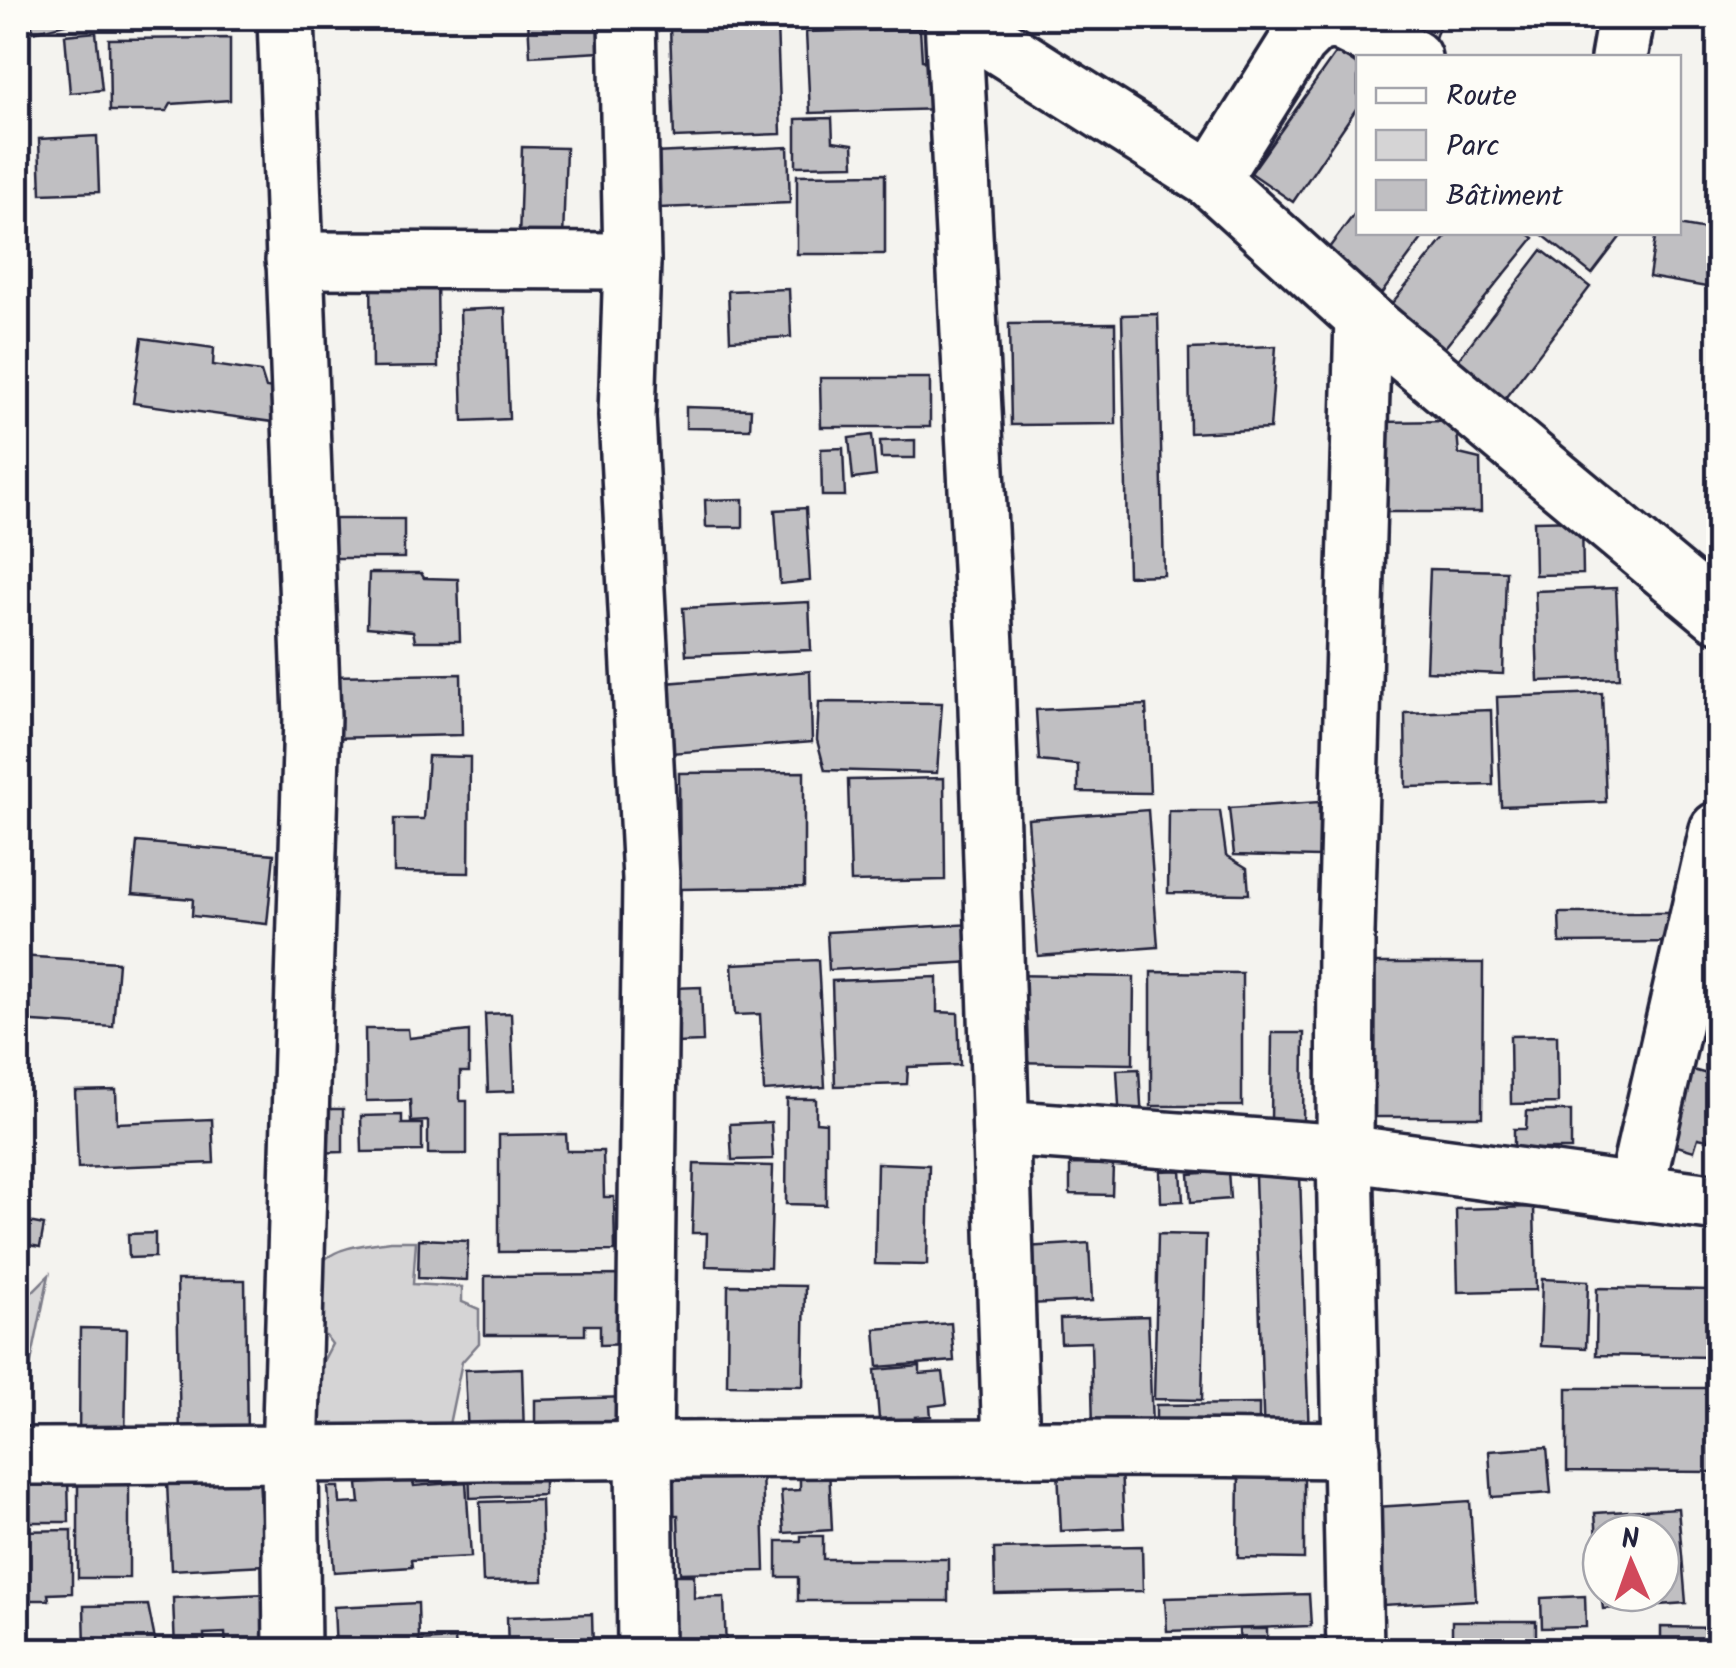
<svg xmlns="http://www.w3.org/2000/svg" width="1736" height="1668" viewBox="0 0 1736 1668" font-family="Kalam,sans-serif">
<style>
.green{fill:#d5d4d5;stroke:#7c7b88;stroke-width:2.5}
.building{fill:#c0bfc2;stroke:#22223b;stroke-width:2.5}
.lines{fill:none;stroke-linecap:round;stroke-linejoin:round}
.minor-casing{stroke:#22223b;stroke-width:62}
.minor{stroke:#fdfcf7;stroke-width:55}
</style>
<rect width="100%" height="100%" fill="#f4f3ef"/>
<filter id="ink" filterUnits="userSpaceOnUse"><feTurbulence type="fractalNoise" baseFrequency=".01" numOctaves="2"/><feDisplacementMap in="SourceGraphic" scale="20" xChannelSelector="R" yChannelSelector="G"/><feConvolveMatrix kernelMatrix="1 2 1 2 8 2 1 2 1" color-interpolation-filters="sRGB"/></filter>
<g filter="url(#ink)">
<g class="green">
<path d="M391 1241H416L413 1284 462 1287V1302L479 1309V1343L462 1362 446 1439 301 1449 320 1367 332 1344 326 1336 301 1330C316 1257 315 1250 391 1241Z"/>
<path d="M49 1275 18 1425V1306Z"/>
</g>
<g class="building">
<path d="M31 18H89L33 32Z"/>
<path d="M528 18H598L600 52 530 56Z"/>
<path d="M1384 18H1442L1434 41 1382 23Z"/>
<path d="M777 24 781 134 674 138 670 27Z"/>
<path d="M920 29 922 60 939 64 941 109 810 113 806 32Z"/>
<path d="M96 32 102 90 70 93 65 35Z"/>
<path d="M230 38V100L171 104 167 111H110L109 39Z"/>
<path d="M1337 51 1358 66V106L1293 202 1251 173Z"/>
<path d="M832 118 833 141 853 144 854 165 796 166V119Z"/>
<path d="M97 136 99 192 41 194 39 139Z"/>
<path d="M522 147 566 148 563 240H519Z"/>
<path d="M788 147 790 203 633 209 631 154Z"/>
<path d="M885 174V254H797V175Z"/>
<path d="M1358 209V232H1427L1373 305 1317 264Z"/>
<path d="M1678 225 1718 232V289L1649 277 1656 232H1678Z"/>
<path d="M1450 232H1526L1534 238 1433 362 1379 319Z"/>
<path d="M1539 232H1624L1592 274Z"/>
<path d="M1542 250 1590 287 1496 410 1448 373Z"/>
<path d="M371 270H437L438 367 372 368Z"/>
<path d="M789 289 791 337 730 340 728 291Z"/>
<path d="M505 308 509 419 463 421 460 310Z"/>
<path d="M1158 314 1164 575 1128 576 1122 315Z"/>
<path d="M1115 323 1116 424 1011 425 1009 324Z"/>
<path d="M142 338 214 348 213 365 261 372 266 388 279 390 273 422 133 403Z"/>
<path d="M1276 346 1270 429 1190 433 1189 349Z"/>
<path d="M820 378H930V427H821Z"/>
<path d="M686 407 751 409 750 429 686 428Z"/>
<path d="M1456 421 1459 454 1480 459 1481 512H1375V422Z"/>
<path d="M872 435 876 476 853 479 849 438Z"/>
<path d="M915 440V458H881L880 441Z"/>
<path d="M843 448 845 496H822L821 449Z"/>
<path d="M743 499V527H706L705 500Z"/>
<path d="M806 508 810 581 780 584 775 510Z"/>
<rect x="307" y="519" width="97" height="39"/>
<path d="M1582 520 1583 574 1535 575 1534 521Z"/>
<path d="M1430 569 1506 571 1503 674 1426 671Z"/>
<path d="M369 573H421L424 578 458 579 460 641H415L413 631 367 627Z"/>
<path d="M1616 588 1620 678 1538 681 1535 591Z"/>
<path d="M809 602 811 650 686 655 683 608Z"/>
<path d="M810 671 812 742 671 753 666 683Z"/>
<path d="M461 674 462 735 328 738 327 676Z"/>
<path d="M1602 693 1606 802 1501 806 1497 697Z"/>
<path d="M819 702 942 703 937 773 825 770 817 740Z"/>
<path d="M1146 705 1150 793 1078 792V765L1039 761 1036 710Z"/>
<path d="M1491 710 1493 785 1406 787 1405 713Z"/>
<path d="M428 756 470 757 469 873 394 872V819H424Z"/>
<path d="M804 772V887L680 889 679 773Z"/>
<path d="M944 778 945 880 851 882 848 780Z"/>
<path d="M1319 802V857L1234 855 1229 808Z"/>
<path d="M1148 810 1158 947 1038 956 1028 819Z"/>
<path d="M1169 811H1220L1226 855 1247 868 1249 894 1168 893Z"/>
<path d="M137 842 274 854 267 924 192 916 193 899 132 894Z"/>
<path d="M1559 913H1679L1680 942 1560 943Z"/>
<path d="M973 924 975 962 829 970 827 932Z"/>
<path d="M18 956 118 962 113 1027 18 1021Z"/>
<path d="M818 960 825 1087 764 1091 760 1014 735 1015 732 964Z"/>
<path d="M1375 963H1483L1482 1117H1375Z"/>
<path d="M1151 972 1242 973V1106H1151Z"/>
<path d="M1003 975 1134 977 1133 1064 1002 1062Z"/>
<path d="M937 977V1012L958 1013 960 1065 908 1067 907 1084 835 1086 832 981Z"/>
<path d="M701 987 703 1042 676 1043 673 988Z"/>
<path d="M511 1013 514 1091 488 1092 485 1014Z"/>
<path d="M365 1029H408L409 1038 469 1031V1072H460V1101H467V1154H428V1121L411 1122 410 1100 366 1101Z"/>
<path d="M1272 1033H1304L1303 1122H1271Z"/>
<path d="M1557 1035 1558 1103 1511 1104 1510 1036Z"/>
<path d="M1682 1067 1718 1077V1103L1708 1140 1698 1138 1694 1151 1660 1141Z"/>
<path d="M1139 1069 1142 1122 1120 1123 1117 1070Z"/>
<path d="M116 1090 117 1123 212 1119 214 1163 78 1168 75 1091Z"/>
<path d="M787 1099H816V1122L826 1123V1205L786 1204Z"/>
<path d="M308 1109H343V1152L308 1153Z"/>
<path d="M1527 1111H1571V1149H1514V1129H1526Z"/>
<path d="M402 1115V1124H422V1151L362 1152 361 1116Z"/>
<path d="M771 1122 773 1159 732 1160 730 1124Z"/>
<path d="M566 1134 567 1151H603L604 1197H614L615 1251 499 1252V1135Z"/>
<path d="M877 1163 929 1165 927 1265 875 1264Z"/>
<path d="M694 1164 773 1166 770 1268 706 1266 707 1233H692Z"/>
<path d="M1070 1164 1113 1165 1112 1195 1070 1194Z"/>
<path d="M1181 1170 1183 1201 1161 1202 1160 1171Z"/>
<path d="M1228 1171 1230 1199 1191 1202 1189 1174Z"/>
<path d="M1300 1175 1309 1438 1264 1440 1255 1176Z"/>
<path d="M1534 1207 1536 1290 1458 1292 1456 1209Z"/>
<path d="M18 1220 44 1225 40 1247 18 1243Z"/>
<path d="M155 1233V1257L129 1258 128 1234Z"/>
<path d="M1158 1234 1206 1235 1202 1400 1154 1399Z"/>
<path d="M419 1239 468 1241 467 1280 418 1278Z"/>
<path d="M1089 1243 1092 1301 1028 1304 1025 1247Z"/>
<path d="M630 1275 631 1344 600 1345V1325H585V1335H485V1276Z"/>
<path d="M1542 1279 1588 1281 1586 1348 1540 1346Z"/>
<path d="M177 1280H245L247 1438 180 1439Z"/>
<path d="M728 1285 805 1286 803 1386 727 1385Z"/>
<path d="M1597 1288 1712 1290 1711 1357 1596 1355Z"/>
<path d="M1148 1316 1152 1428 1093 1430 1091 1342 1061 1343 1060 1319Z"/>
<path d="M951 1323 954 1361 878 1367 875 1329Z"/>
<path d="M80 1328 127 1329 125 1442 79 1441Z"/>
<path d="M920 1366V1374L943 1372 947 1404 930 1406 931 1416 915 1417 917 1434 891 1437 890 1418 879 1419 875 1370Z"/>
<path d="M522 1368 524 1435 468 1437 465 1370Z"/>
<path d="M1567 1388H1718V1472L1567 1471Z"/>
<path d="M627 1397 628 1439 535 1426V1400Z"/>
<path d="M1259 1404V1438L1156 1439V1405Z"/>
<path d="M1547 1447 1551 1493 1492 1497 1489 1451Z"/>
<path d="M544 1461V1495L470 1498 469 1463Z"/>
<path d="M1239 1466H1304V1559L1238 1558Z"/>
<path d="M762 1468 765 1571 680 1573 678 1515H666L665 1471Z"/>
<path d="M829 1468 832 1530 784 1533 781 1491 800 1490V1469Z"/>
<path d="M1121 1468 1124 1528 1061 1531 1058 1470Z"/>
<path d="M68 1475 69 1522H18V1476Z"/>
<path d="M259 1476 264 1565 171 1570 167 1482Z"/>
<path d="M129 1479V1578H78V1480Z"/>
<path d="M413 1481 414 1486 466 1482 471 1557 411 1560 412 1567 334 1572 328 1487H339L340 1504 360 1503 358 1484Z"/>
<path d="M541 1500 543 1581 483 1582 480 1502Z"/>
<path d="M1470 1501 1476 1600 1382 1605 1376 1507Z"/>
<path d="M1678 1508 1686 1603 1603 1609 1601 1593H1661V1533H1601V1589L1595 1513Z"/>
<path d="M72 1530V1593L48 1594 49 1600H18V1531Z"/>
<path d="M801 1536H823V1559H948V1601H798V1577H777V1541H801Z"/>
<path d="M1142 1546 1143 1591 995 1594 994 1549Z"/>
<path d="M663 1575H694V1598L724 1597 726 1650H665Z"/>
<path d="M268 1594 270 1644 226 1645 225 1633 204 1634 205 1650H175L173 1598Z"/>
<path d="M1309 1594 1311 1626 1167 1631 1165 1598Z"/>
<path d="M1585 1596 1586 1627 1542 1628 1541 1598Z"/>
<path d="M418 1603 419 1641 455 1639 456 1650H336L334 1607Z"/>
<path d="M148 1605 157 1650H85L84 1606Z"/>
<path d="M592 1614 593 1650H508L507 1617Z"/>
<rect x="1452" y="1621" width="84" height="29"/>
<path d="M1661 1627 1718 1628V1650H1661Z"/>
<path d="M1239 1629H1267V1650H1240Z"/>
<path d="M1001 1639V1650H761V1641Z"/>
</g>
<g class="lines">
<defs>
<g id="minor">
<path d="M286 18 312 716 290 1457 292 1650"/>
<path d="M627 18 632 261 627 416 651 879 644 1454 646 1650"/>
<path d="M953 18 985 646 1011 1446"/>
<path d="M955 18 1211 180 1363 318 1718 614"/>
<path d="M1619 58 1626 18"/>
<path d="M1211 180 1298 41 1315 24 1336 20 1413 58"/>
<path d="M294 260 632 261"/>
<path d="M1001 1128 1345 1153 1718 1203"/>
<path d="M1635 1192 1718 830"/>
<path d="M18 1456C462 1454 907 1444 1352 1450"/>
<path d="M1355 1650 1345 1153 1346 934 1363 318"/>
</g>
</defs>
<use href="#minor" class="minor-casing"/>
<use href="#minor" class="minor"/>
</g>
</g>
<rect width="1736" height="1668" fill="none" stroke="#fdfcf7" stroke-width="60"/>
<rect x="30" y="30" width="1676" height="1608" fill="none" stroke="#22223b" stroke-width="4" filter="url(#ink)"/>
<rect x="1356" y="55" width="325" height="180" fill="#fdfcf7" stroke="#a5a5ac" stroke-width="2.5"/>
<rect x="1376" y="88" width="50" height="15" fill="#fdfcf7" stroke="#a5a5ac" stroke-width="2.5"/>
<text x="1446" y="105" font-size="30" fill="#22223b">Route</text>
<rect x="1376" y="130" width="50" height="30" fill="#d5d4d5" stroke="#a5a5ac" stroke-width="2.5"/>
<text x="1446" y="155" font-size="30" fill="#22223b">Parc</text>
<rect x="1376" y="180" width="50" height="30" fill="#c0bfc2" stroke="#a5a5ac" stroke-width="2.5"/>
<text x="1446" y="205" font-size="30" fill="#22223b">Bâtiment</text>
<g transform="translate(1631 1563) rotate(358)"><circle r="48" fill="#fdfcf7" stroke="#a5a5ac" stroke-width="2.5"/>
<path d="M0-8L18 38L0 25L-18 38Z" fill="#d1495b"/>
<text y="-15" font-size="28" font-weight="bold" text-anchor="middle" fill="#22223b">N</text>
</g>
</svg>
